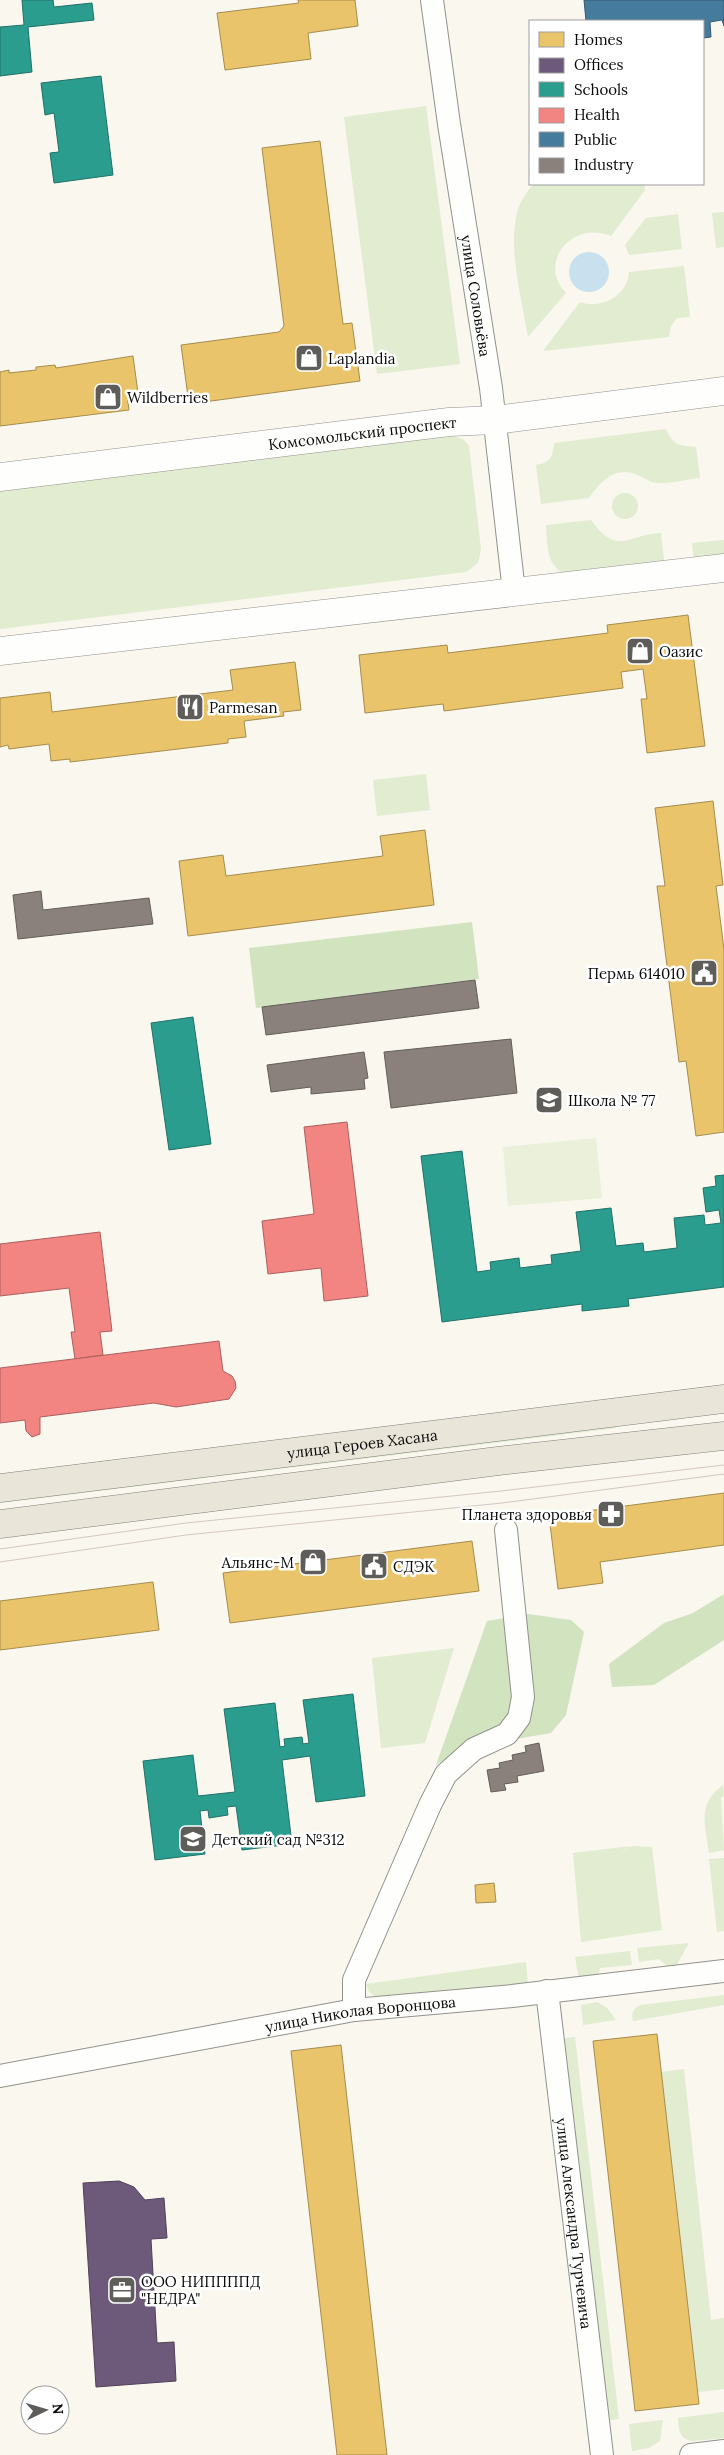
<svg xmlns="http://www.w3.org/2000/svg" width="724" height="2455" viewBox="0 0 724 2455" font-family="Lora,serif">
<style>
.green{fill:#e1ecd0}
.forest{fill:#d1e3bf}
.pitch{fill:#eaf0da}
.water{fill:#c9e1ef}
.homes{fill:#e9c46a;stroke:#a68c4d}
.offices{fill:#6d597a;stroke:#4f4158}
.schools{fill:#2a9d8f;stroke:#207167}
.health{fill:#f28482;stroke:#ac5f5e}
.public{fill:#457b9d;stroke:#335971}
.industry{fill:#8a817c;stroke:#645d5a}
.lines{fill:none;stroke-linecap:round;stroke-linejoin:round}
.minor-casing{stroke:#92918d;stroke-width:24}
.tertiary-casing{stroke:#92918d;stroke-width:29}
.primary-casing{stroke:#7f7e7a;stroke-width:29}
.minor{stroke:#fefefc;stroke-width:22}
.tertiary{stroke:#fefefc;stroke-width:28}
.primary{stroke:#e9e6d9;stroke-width:28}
.tram{stroke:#d4c6c4;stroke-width:1}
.labels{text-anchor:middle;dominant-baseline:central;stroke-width:5;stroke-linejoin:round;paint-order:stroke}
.street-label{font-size:15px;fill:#0a0a0a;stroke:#fff}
.poi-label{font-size:15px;fill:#0a0a0a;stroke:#fff;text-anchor:start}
</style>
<rect width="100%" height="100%" fill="#f9f7ee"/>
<g class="green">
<path d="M426 106 460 364 377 374 344 117Z"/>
<path d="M534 184H644L645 190 611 236C571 220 537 264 566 293L528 337C522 301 508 249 517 213 519 203 527 191 534 184Z"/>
<path d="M724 212V247L716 248 712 213Z"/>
<path d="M678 214 682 249 629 255 625 245 646 218Z"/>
<path d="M684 266 690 317 677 318 671 326 669 337 543 351 580 302C602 310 628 295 629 272Z"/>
<path d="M666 429C673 445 679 446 696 447L700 478C687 479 671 484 657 483 650 482 646 479 640 476 616 464 601 481 589 498L541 504 536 465C550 463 553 457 554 443Z"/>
<path d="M452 435 464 440 469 446 481 549 478 563 466 572 0 629V491Z"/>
<circle cx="625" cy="506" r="13"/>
<path d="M591 520C617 557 629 534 661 533L664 561 566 575C545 563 548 547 546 525Z"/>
<path d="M724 540V558L694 561 692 543Z"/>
<path d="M426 774 430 810 377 816 373 780Z"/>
<path d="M616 1421V1428L0 1503V1496Z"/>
<path d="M454 1648 425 1743 381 1748 372 1658Z"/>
<path d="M723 1785 724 1796 721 1798 724 1850 709 1853C705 1824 697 1804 723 1785Z"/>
<path d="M631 1846 607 1862 632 1846 652 1847 662 1930 581 1942 573 1853Z"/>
<path d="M724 1858V1931L717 1932 709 1859Z"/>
<path d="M689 1943 676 1966 668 1967 659 1959 639 1962 637 1948Z"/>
<path d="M630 1951 632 1965 600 1968 598 1977 579 1980 575 1957Z"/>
<path d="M526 1962 528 1985 376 1997 369 1992 366 1984Z"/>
<path d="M724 1995V2005L633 2021C631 2013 633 2008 641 2005Z"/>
<path d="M597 2002 607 2008 616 2020 583 2025 581 2005Z"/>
<path d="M575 2037 619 2419 603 2421 558 2039Z"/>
<path d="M684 2069 711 2320 724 2318V2389L698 2392 661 2072Z"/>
<path d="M724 2412V2438L693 2441C680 2440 678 2429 678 2418Z"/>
<path d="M663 2420 660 2441 649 2448 632 2451 629 2424Z"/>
</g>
<g class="forest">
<path d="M472 922 479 979 256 1008 249 948Z"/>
<path d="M724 1594V1640L654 1685 612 1687 609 1664 664 1623 693 1613Z"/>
<path d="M521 1613 571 1620 584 1632 566 1715 551 1733 510 1740Z"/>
<path d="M511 1617 517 1702 498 1727 436 1765 487 1621Z"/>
</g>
<path class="pitch" d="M596 1138 602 1198 508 1206 503 1147Z"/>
<circle class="water" cx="589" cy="272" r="20"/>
<g class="homes">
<path d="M298 0H355L358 26 308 33 311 59 225 70 217 13 299 3Z"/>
<path d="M320 141 343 324 352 323 360 381 189 404 181 345 279 332 284 326 262 148Z"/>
<path d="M133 356 138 393 127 395 129 410 0 426V372L9 370V373L36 370V367L55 365 56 368Z"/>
<path d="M688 615 705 746 647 753 641 699H647L643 669 621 672 623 688 444 711 443 704 365 713 359 655 447 645 448 653 608 633 607 625Z"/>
<path d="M295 662 301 710 283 712 284 716 244 721 246 737 228 739V743L70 762V759L51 761 49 744 9 749 8 745 0 747V698L50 692 52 712 233 690 230 670Z"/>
<path d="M713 801 723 885 716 886 724 949V1132L696 1136 686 1061 679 1062 657 886H665L655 808Z"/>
<path d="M425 830 434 905 188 936 179 861 223 855 226 876 383 856 380 836Z"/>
<path d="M724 1493V1545L600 1562 603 1583 558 1589 549 1516Z"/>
<path d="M472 1541 479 1591 230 1623 223 1573Z"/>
<path d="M153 1582 159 1630 0 1650V1601Z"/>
<path d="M494 1883 496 1902 476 1903 475 1885Z"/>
<path d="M657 2034 699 2404 635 2411 593 2041Z"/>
<path d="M341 2045 387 2455H337L291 2051Z"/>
</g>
<path class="offices" d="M119 2181 134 2187 145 2200 164 2198 167 2238 151 2239 157 2343 174 2342 176 2381 96 2387 83 2183Z"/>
<g class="schools">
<path d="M22 0H53L54 7 92 3 94 20 28 27 32 72 0 76V27L24 25Z"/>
<path d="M101 76 113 175 54 183 50 153 59 152 54 113 45 115 41 83Z"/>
<path d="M193 1017 211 1144 169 1150 151 1023Z"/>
<path d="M462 1151 477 1272 491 1270 490 1262 519 1258 520 1268 552 1264 551 1255 581 1251 576 1212 611 1208 616 1246 643 1243 644 1252 677 1248 674 1218 704 1215 705 1225 721 1223 719 1210 706 1212 703 1188 716 1186 715 1176 724 1175V1287L628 1299 629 1306 582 1311V1304L442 1322 421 1156Z"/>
<path d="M353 1694 365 1796 316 1802 310 1756 282 1760 292 1844 242 1850 236 1806 227 1807 228 1815 209 1818 208 1810 200 1811 205 1854 155 1860 143 1761 193 1755 198 1796 235 1792 224 1709 275 1703 280 1747 285 1746 284 1739 302 1737 303 1744 309 1743 303 1700Z"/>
</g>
<g class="health">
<path d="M347 1122 368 1296 324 1301 321 1268 268 1274 262 1221 314 1214 304 1127Z"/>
<path d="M100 1232 112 1331 100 1332 103 1355 75 1359 71 1332H75L69 1288 0 1296V1244Z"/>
<path d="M219 1341 223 1371 232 1376 235 1381 236 1388 229 1399 176 1407 154 1403 40 1417V1434L32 1437 26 1431 25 1420 0 1423V1368Z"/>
</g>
<path class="public" d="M584 0H724V26L722 20 710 22 711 37 703 38V21H586Z"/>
<g class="industry">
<path d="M41 891 43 910 149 898 153 924 18 939 13 895Z"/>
<path d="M475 980 479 1008 266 1035 262 1007Z"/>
<path d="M511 1039 517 1093 391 1108 384 1052Z"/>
<path d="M364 1052 368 1078 364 1079 365 1089 311 1094V1087L271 1092 267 1065Z"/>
<path d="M539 1743 544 1771 517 1776 518 1782 504 1784 506 1790 491 1792 487 1770 500 1768 499 1763 513 1760 512 1755 526 1752 525 1746Z"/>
</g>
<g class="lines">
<defs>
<g id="minor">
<path id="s1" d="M432 0 449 124 491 388 514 592"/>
<path id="s2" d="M547 1991 602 2455"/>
<path d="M354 2010V1980L430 1805 446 1774 474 1749 507 1734 519 1718 523 1697 506 1530"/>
<path id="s3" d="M0 2076 354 2010 512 1996 724 1971"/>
<path d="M691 2455 724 2451"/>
</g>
<g id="tertiary">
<path id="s4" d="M0 477 449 422 495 420 724 391"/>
<path d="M0 651 724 568"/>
</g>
<g id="primary">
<path id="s5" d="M0 1488 724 1399"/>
<path d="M0 1524 498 1461 724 1436"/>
</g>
</defs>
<use href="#minor" class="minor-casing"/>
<use href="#tertiary" class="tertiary-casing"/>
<use href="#primary" class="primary-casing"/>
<use href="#minor" class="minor"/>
<use href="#tertiary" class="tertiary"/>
<use href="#primary" class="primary"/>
<g class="tram">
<path d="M0 1549 186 1523 501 1491 724 1465"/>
<path d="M0 1562 186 1535 502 1503 724 1474"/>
</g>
</g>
<defs>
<symbol id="shop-square" viewBox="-11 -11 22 22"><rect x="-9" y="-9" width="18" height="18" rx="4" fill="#5e5d5a" stroke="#fff"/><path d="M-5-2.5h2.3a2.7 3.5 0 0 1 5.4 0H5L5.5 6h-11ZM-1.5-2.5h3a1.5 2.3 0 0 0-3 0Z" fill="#fff"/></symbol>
<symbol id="restaurant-square" viewBox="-11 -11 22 22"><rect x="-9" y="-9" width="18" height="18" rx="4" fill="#5e5d5a" stroke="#fff"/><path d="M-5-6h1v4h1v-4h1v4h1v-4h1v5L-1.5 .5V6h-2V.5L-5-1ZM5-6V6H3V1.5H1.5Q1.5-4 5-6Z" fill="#fff"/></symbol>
<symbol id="civic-square" viewBox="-11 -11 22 22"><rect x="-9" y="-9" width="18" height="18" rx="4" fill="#5e5d5a" stroke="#fff"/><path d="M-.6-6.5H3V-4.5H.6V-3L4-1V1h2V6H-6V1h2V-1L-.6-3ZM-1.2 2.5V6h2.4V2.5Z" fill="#fff"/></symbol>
<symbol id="school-square" viewBox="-11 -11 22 22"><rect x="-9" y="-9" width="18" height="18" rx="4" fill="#5e5d5a" stroke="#fff"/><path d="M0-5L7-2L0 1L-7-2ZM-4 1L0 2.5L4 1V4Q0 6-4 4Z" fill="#fff"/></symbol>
<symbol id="pharmacy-square" viewBox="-11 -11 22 22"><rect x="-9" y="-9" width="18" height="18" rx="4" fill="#5e5d5a" stroke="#fff"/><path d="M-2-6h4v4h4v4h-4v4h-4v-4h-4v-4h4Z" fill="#fff"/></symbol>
<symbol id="office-square" viewBox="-11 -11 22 22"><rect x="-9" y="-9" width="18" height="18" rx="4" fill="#5e5d5a" stroke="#fff"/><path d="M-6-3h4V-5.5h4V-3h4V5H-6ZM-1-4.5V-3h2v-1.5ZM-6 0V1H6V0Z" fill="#fff"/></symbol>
</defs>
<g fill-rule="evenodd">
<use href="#shop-square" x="293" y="342" width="32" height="32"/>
<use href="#shop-square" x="92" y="381" width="32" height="32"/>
<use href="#shop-square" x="624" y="635" width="32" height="32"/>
<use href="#restaurant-square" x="174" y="691" width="32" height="32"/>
<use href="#civic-square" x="688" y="957" width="32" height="32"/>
<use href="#school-square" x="533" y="1084" width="32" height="32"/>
<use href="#pharmacy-square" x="595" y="1498" width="32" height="32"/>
<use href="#shop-square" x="297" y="1546" width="32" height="32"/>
<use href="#civic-square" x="358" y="1550" width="32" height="32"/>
<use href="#school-square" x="177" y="1823" width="32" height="32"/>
<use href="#office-square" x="106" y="2274" width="32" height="32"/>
</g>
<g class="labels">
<g class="street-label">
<text stroke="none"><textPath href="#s1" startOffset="299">улица Соловьёва</textPath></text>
<text stroke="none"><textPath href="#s4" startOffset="365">Комсомольский проспект</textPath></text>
<text stroke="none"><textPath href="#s5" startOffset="365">улица Героев Хасана</textPath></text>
<text stroke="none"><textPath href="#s3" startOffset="366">улица Николая Воронцова</textPath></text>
<text stroke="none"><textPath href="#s2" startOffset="234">улица Александра Турчевича</textPath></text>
</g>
<g class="poi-label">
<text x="328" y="358">Laplandia</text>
<text x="127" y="397">Wildberries</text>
<text x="659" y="651">Оазис</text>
<text x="209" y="707">Parmesan</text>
<text x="685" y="973" text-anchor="end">Пермь 614010</text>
<text x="568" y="1100">Школа № 77</text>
<text x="592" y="1514" text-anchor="end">Планета здоровья</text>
<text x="294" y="1562" text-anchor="end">Альянс-М</text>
<text x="393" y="1566">СДЭК</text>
<text x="212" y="1839">Детский сад №312</text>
<text x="141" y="2281">ООО НИППППД<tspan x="141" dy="17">"НЕДРА"</tspan></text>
</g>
</g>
<rect x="529" y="20" width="175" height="165" fill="#ffffff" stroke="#9d9d9d"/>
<rect x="539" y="32" width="25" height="15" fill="#e9c46a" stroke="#9d9d9d"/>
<text x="574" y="45" font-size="15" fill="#0a0a0a">Homes</text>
<rect x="539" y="58" width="25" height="15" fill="#6d597a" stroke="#9d9d9d"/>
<text x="574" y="70" font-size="15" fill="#0a0a0a">Offices</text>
<rect x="539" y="82" width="25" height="15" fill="#2a9d8f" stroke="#9d9d9d"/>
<text x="574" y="95" font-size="15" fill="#0a0a0a">Schools</text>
<rect x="539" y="108" width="25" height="15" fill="#f28482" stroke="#9d9d9d"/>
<text x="574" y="120" font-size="15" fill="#0a0a0a">Health</text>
<rect x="539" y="132" width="25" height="15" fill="#457b9d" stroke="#9d9d9d"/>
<text x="574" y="145" font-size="15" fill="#0a0a0a">Public</text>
<rect x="539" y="158" width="25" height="15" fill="#8a817c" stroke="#9d9d9d"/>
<text x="574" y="170" font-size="15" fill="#0a0a0a">Industry</text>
<g transform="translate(45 2410) rotate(85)"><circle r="24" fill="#ffffff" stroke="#9d9d9d"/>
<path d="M0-4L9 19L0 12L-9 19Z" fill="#5e5d5a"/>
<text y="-8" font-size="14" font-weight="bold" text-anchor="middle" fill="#0a0a0a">N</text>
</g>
</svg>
